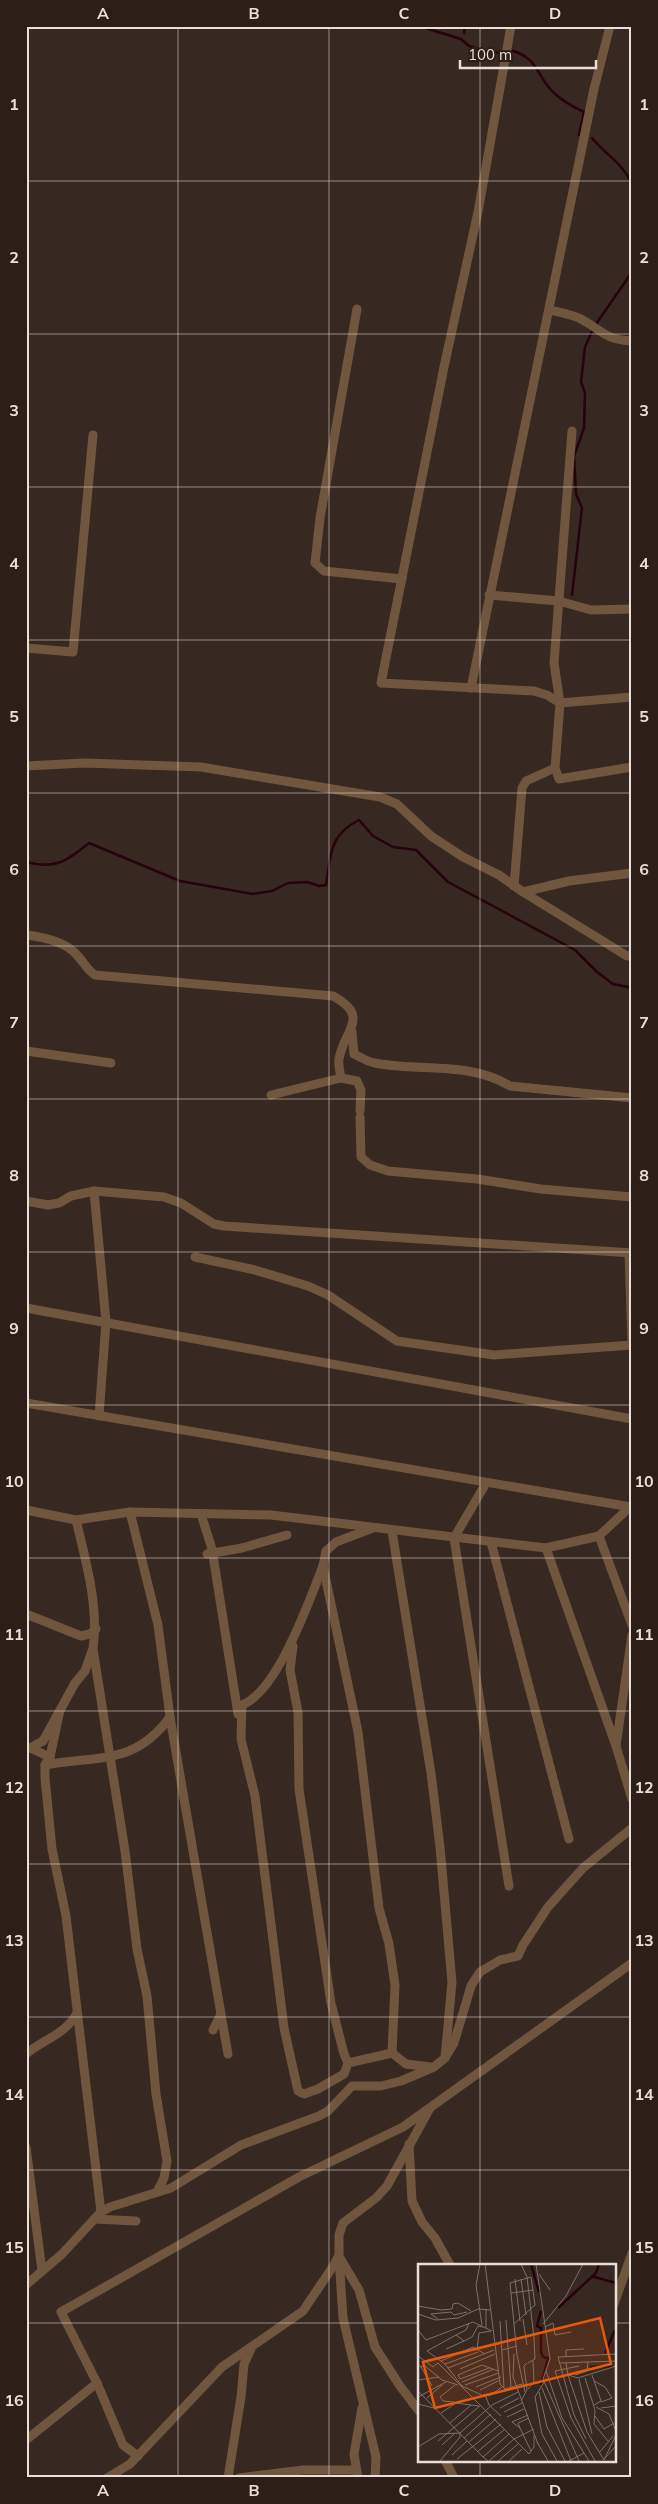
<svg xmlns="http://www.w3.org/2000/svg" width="658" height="2504" viewBox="0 0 658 2504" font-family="Mulish,sans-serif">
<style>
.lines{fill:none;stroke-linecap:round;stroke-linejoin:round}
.stream{stroke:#27010d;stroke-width:2.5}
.minor{stroke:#71563f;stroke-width:9}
.grid{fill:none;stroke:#e9dfda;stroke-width:1;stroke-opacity:0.55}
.inset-river{fill:none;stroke:#27010d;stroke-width:2.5}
.inset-road{fill:none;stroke:#7e716b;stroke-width:1}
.view{fill:#e8590c;fill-opacity:0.15;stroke:#e8590c;stroke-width:2.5}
.inset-edge{fill:none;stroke:#e9dfda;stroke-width:2.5}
.neatline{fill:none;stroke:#e9dfda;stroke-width:2}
.grid-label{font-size:16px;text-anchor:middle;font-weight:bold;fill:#e9dfda}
</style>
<rect width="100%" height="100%" fill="#372821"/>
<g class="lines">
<g class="stream">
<path d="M419 26 461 39 469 46 480 50 500 53"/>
<path d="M464 33 465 26"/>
<path d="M513 51C538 58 537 77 554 93 563 101 573 107 584 112L579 135"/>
<path d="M592 138C605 154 625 165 632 185"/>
<path d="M596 324 632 272"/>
<path d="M572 595 582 508 576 494 574 456 584 428 585 393 581 382 585 347 593 329"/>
<path d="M26 862C55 870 67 861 89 843L180 881 253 894 272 891 288 883 307 882 319 886 326 885C331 854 329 835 359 820L373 836 393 847 416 850 448 882 575 950 597 972 613 984 632 988"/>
</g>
<g class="minor">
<path d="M511 26 478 212 444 367 381 683 534 691 547 695 560 703 632 697"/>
<path d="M357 309 320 518 315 563 324 571 402 579"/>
<path d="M549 310C558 312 570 314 579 318 601 329 604 340 632 341"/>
<path d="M572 431 554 663 560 703 555 768 559 779 632 767"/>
<path d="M489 595 559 601 591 610 632 609"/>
<path d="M26 648 73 652 93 435"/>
<path d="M471 688 594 89 610 26"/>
<path d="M26 766 84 763 201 767 380 797 397 804 431 836 463 857 499 875 523 892 627 956 632 955"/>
<path d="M514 886 522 788 526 781 555 768"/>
<path d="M523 892 569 881 632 873"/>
<path d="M26 935C43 937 65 941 77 955 84 962 86 969 95 975L333 996C372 1017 343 1031 339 1059 338 1065 340 1072 341 1078L357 1081 361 1090 360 1111"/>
<path d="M352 1032 354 1054C360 1057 368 1062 375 1063 419 1072 470 1061 510 1086L632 1098"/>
<path d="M26 1051 111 1063"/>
<path d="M271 1095 341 1078"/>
<path d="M360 1117 361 1157 370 1165 388 1171 477 1179 541 1189 632 1197"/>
<path d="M94 1191 106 1322 99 1416"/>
<path d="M26 1201 48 1205 59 1203 71 1196 94 1191 164 1197 181 1203 214 1224 224 1226 632 1253"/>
<path d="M629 1253 632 1342"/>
<path d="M195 1257 255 1270 308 1286 328 1295 397 1341 494 1355 632 1345"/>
<path d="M26 1308 632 1419"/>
<path d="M26 1403 631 1507"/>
<path d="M486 1483 454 1538 509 1886"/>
<path d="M26 1510 76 1520 130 1512 271 1515 546 1548 599 1536 632 1505"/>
<path d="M130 1512 158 1625 170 1717 221 2014 213 2030"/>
<path d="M201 1514 212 1549 238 1714"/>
<path d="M76 1520C86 1562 99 1606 93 1649L125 1851 137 1949 147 1996 156 2094 167 2161 164 2178 157 2192"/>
<path d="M373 1528 336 1542 326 1551 323 1566C309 1601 278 1691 242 1705L241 1739 255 1796 284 2028 298 2091 304 2094 318 2089 344 2074 348 2063 392 2053 406 2064 431 2067"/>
<path d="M392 1531 431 1773 440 1847 452 1982 445 2058"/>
<path d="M599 1536 632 1625"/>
<path d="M491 1542 569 1839"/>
<path d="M546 1548 616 1746"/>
<path d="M207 1554 242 1548 287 1535"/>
<path d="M323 1566 358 1732 379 1908 389 1944 395 1985 392 2053"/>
<path d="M26 1614 81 1636 90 1634 96 1629"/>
<path d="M632 1635 616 1746 632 1799"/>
<path d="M293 1646 290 1670 298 1712 299 1789 331 2003 344 2054 348 2063"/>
<path d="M60 1710 50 1757 45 1765V1778L52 1849 66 1916 101 2212"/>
<path d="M26 1748H30L43 1741 75 1683 85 1671 92 1651"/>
<path d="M30 1748 50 1757"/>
<path d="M45 1765C98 1755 134 1766 170 1717"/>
<path d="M221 2015 228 2054"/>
<path d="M26 2054C43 2040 67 2033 77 2013"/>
<path d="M409 2144 412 2201 422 2222 435 2238 450 2265"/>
<path d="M26 2147 42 2271"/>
<path d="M94 2219 136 2221"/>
<path d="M339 2258 343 2318 376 2457 375 2478"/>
<path d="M340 2258 359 2290 375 2347 400 2386 419 2411"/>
<path d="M26 2285 62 2254 101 2212 110 2207 171 2188 241 2145 319 2116 328 2111 352 2086H381L401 2081 434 2067 445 2058 454 2043 471 1986 480 1972 500 1960 518 1956 523 1945 548 1907 583 1868 632 1828"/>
<path d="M614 2304 632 2253"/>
<path d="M97 2383 123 2445 138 2456"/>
<path d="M26 2440 97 2383 61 2312 299 2177 403 2127 632 1963"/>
<path d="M445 2460 454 2478"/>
<path d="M107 2478 130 2464 222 2367 303 2311 334 2265 339 2255V2235L343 2223 376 2198 387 2186 430 2108"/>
<path d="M228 2478 241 2397 244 2364 251 2349"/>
<path d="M239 2478 303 2470H355"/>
<path d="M358 2478 354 2454 362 2408"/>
</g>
</g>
<path class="grid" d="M178 26V2478M329 26V2478M480 26V2265M26 181H632M26 334H632M26 487H632M26 640H632M26 793H632M26 946H632M26 1099H632M26 1252H632M26 1405H632M26 1558H632M26 1711H632M26 1864H632M26 2017H632M26 2170H632M26 2323H419M614 2323H632M480 2460V2478"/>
<g transform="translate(418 2264)">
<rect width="198" height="198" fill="#372821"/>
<path class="inset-river" d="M113 0 121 28M173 12 198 19M140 44 178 9 181 0M187 89 197 66M172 103 194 102M123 121 130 94 125 93 123 88V64L119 62 123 47"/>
<path class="inset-road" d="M62 0 58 21 64 61M67 0 82 120 87 125 104 120M103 0 109 13 116 74 117 95 110 99M118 0 132 95 125 115 161 197M121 10 132 26M97 15 102 57M103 15 108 51M93 29 116 26M0 42 23 46 34 45 35 40 40 39 53 47M68 45V64M0 50 18 56 40 54 60 45 72 46M20 55 13 50 33 48 36 51 49 48M105 55 109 81M88 56 93 124M82 57 86 124M96 60 117 41 113 13 92 19 99 91 107 128M125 60 148 32 165 0M65 63 60 62 54 73 46 77 38 71 9 87 27 100 44 122 68 133 71 141 83 152M127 63 135 59 137 71 153 68M0 66 8 76 55 58 74 67M38 71 48 66 51 59M28 85 46 77M59 86 61 69 73 67M84 86 99 82M96 90 95 113 120 180M0 92 15 103 20 99 111 190 116 183V171M148 92V86L166 85M23 97 55 83 67 90M142 99 198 97M148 99 150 111 160 114 198 102M0 100 3 103 6 101 24 116 40 121M27 100 60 88M161 102 137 107 153 154 177 197M3 103 14 122M30 104 76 86M42 105 77 90M128 107 144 154 171 197M150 111 169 168 186 196M157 111 169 107 170 98M174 111 183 137 176 141M167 114 177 146 176 160 190 177M42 115 40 111 64 101 80 107M42 115 71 104M161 115 174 170M0 116 21 113M176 117 187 123 194 134 183 138M44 118 76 105M126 118 117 133 124 170 139 197M47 121 81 109M58 123 83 113M124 124 153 197M110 125 116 118 115 97M62 126 82 116M0 127 65 193M121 128 129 163 147 197M65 131 87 126M71 132 84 123M0 133 28 118M9 134 24 121M103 137 109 126 106 102 109 99M36 138 25 137 22 133 37 121M0 140 16 144M178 143 191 150 197 165M82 144 101 134M183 144 198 142M86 148 104 139M23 149 38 139 61 142M110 151 94 158 102 164 113 187M177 152 186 165 196 159M89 153 106 145M32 159 53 141M102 164 100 159 111 154M46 174 73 150M168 175 156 151 140 93 198 90M20 177 63 141M51 178 78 155M119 178 130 197M24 181 36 170M0 183 21 170 42 169 74 141 100 128M59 188 87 165M181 189 195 172M34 191 49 177M39 195 83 160M186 195 198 182M186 196 198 171M22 197 42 173V169M70 197 65 193 91 170M71 197 96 175 116 165M80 197 100 180M91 197 104 185M151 197 166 189"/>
<path class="view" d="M182 54 193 100 17 144 5 98Z"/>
<rect width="198" height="198" class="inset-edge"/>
</g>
<rect width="658" height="2504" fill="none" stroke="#2d1e18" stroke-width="55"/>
<path d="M460 60v8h136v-8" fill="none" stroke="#e9dfda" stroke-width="2.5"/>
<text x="468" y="60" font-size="15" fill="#e9dfda" stroke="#2d1e18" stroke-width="4" paint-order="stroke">100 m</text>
<rect x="28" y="28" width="602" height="2448" class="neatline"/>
<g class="grid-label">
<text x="103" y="19">A</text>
<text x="254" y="19">B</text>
<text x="404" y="19">C</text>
<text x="555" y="19">D</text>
<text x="14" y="110">1</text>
<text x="644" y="110">1</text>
<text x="14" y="263">2</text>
<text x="644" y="263">2</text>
<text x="14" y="416">3</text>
<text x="644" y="416">3</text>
<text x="14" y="569">4</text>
<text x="644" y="569">4</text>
<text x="14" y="722">5</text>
<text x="644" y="722">5</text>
<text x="14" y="875">6</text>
<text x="644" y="875">6</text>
<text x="14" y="1028">7</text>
<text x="644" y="1028">7</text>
<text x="14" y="1181">8</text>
<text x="644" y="1181">8</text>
<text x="14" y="1334">9</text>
<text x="644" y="1334">9</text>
<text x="14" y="1487">10</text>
<text x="644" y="1487">10</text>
<text x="14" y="1640">11</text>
<text x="644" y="1640">11</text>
<text x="14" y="1793">12</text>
<text x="644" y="1793">12</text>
<text x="14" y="1946">13</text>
<text x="644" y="1946">13</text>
<text x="14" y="2100">14</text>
<text x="644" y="2100">14</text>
<text x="14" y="2253">15</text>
<text x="644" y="2253">15</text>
<text x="14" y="2406">16</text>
<text x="644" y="2406">16</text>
<text x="103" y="2496">A</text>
<text x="254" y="2496">B</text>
<text x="404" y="2496">C</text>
<text x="555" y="2496">D</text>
</g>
</svg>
